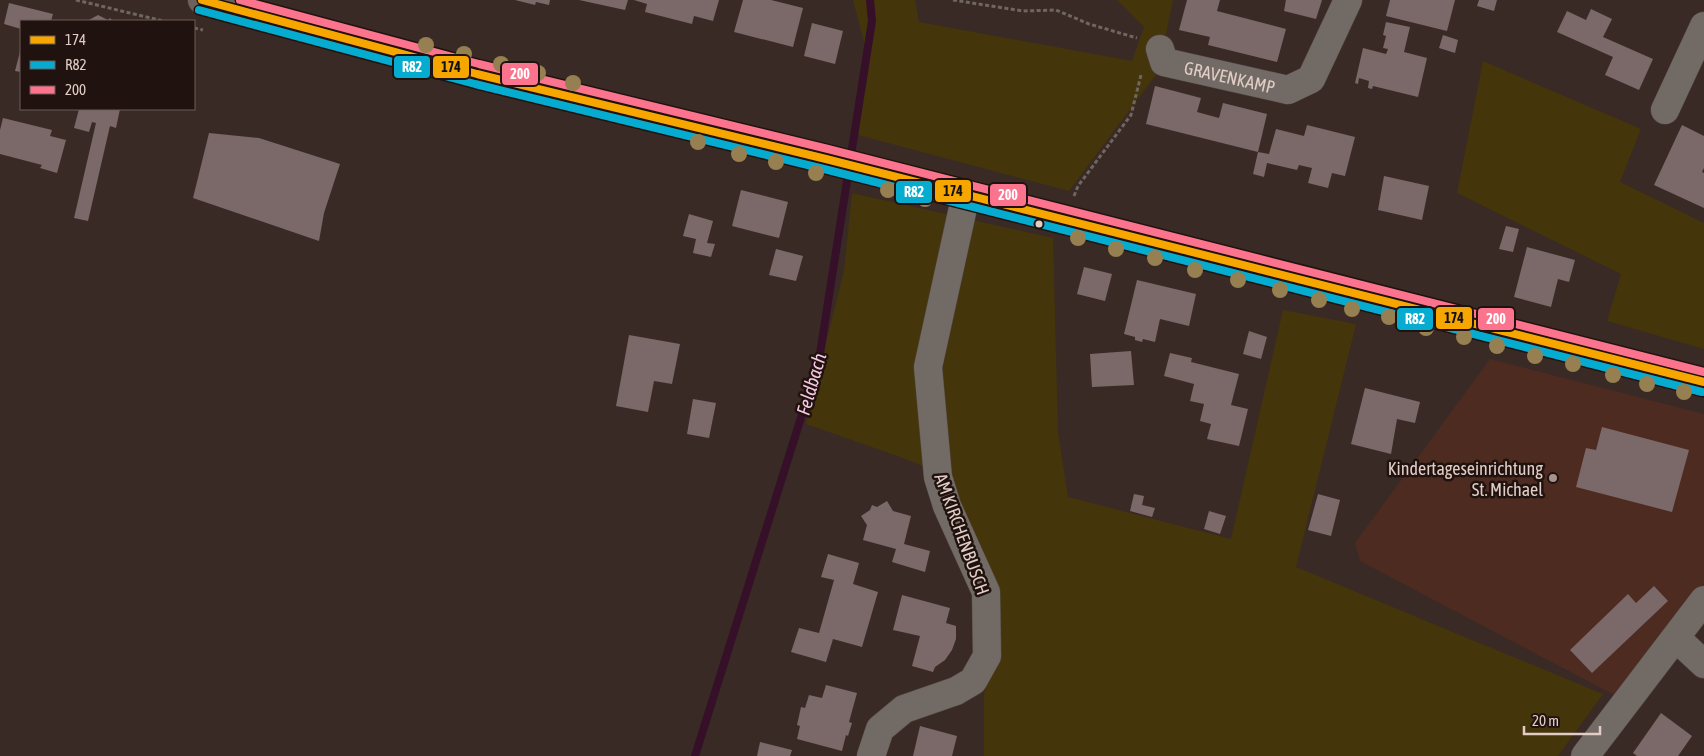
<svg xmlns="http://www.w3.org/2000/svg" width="1704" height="756" viewBox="0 0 1704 756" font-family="'Asap Condensed',sans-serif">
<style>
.built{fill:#4d2b20}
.green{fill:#44350b}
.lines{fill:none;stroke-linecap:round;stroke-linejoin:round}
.stream{stroke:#361028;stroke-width:8}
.building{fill:#7b6868}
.minor-casing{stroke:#564844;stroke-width:29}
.secondary-casing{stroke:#564844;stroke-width:29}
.path{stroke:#6f6660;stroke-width:3;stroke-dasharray:4 2.5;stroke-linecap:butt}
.minor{stroke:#726a64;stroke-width:28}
.secondary{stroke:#6d615c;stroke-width:28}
.bus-1-casing{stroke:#20120e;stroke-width:11}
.bus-2-casing{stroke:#20120e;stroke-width:11}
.bus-3-casing{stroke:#20120e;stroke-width:11}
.bus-1{stroke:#f7a600;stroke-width:8}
.bus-2{stroke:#06acd0;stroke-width:8}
.bus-3{stroke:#fc738d;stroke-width:8}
.tree{fill:#968052}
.bus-dot{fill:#e1ccc6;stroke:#20120e;stroke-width:2}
.poi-dot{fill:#a7938e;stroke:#20120e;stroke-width:2}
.labels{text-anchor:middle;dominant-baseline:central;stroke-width:5;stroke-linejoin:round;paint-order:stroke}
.street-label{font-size:18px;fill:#e1ccc6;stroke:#20120e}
.poi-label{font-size:18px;fill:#e1ccc6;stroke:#20120e;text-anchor:end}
.water-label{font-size:19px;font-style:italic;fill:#f7c8e3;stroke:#20120e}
.line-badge{stroke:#20120e;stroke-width:2}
.badge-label{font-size:14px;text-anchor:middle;font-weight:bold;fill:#fff}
.pale-badge-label{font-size:14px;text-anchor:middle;font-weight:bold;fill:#111}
</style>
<rect width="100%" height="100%" fill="#3a2a25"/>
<path class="built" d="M1490 359 1704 414V583L1620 698 1360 561 1355 543Z"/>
<g class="green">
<path d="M853 0H915L919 22 1132 61 1144 27 1117 0H1173L1158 72 1069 191 858 135 867 53Z"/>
<path d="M1483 61 1641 129 1620 182 1704 223V349L1607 321 1621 274 1457 193Z"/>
<path d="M852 193 1053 238 1058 432 1068 497 1231 539 1283 310 1356 324 1296 567 1603 694 1558 756H984V694L994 656 946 476 906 459 806 424 844 271Z"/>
</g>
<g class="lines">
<path class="stream" d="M695 756 819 360 872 21 870 0"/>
</g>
<g class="building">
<path d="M515 0H550L549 5 536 2 535 5Z"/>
<path d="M579 0H628L625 10Z"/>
<path d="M634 0H719L713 21 694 16 692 24 645 12 647 4Z"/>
<path d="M743 0H771L803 8 793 47 734 32Z"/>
<path d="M1187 0H1220L1217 11 1286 29 1277 62 1208 45 1210 37 1179 30Z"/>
<path d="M1286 0H1322L1316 19 1284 11Z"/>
<path d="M1390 0H1455L1447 31 1386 16Z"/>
<path d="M1479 0H1497L1494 11 1477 6Z"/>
<path d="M9 3 53 14 51 21H21V29L4 24Z"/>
<path d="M1591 9 1612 19 1603 37 1653 59 1639 90 1605 75 1613 57 1557 32 1567 11 1586 20Z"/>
<path d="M98 15 108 20 110 18 113 21H87Z"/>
<path d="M1386 22 1410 27 1404 52 1427 58 1418 97 1373 86 1372 89 1368 88 1369 81 1359 78 1358 84 1355 83 1363 48 1386 54 1388 49 1383 48 1386 36 1383 35Z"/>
<path d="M812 23 843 31 835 64 804 56Z"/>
<path d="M1443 35 1458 40 1455 53 1439 48Z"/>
<path d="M21 48V72L15 71Z"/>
<path d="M1155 86 1201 98 1197 112 1219 118 1223 103 1267 114 1258 152 1146 124Z"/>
<path d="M79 109H120L116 128 110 126 88 221 74 218 96 123 92 122 89 132 74 128Z"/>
<path d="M3 118 52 130 50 136 66 140 57 173 40 168 42 165 0 154V130Z"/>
<path d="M1307 125 1355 137 1345 176 1332 173 1328 188 1308 183 1312 168 1299 165 1297 170 1267 163 1264 177 1253 174 1258 152 1269 154 1276 129 1304 136Z"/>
<path d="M1682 125 1704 136V168L1702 172 1704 173V208L1654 185Z"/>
<path d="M209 133 259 138 340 164 324 213 319 241 193 198Z"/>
<path d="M1384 176 1429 186 1422 220 1378 210Z"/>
<path d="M741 190 788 202 779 238 732 226Z"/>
<path d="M689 214 713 221 707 243 715 244 711 257 693 253 696 239 683 236Z"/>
<path d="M1506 226 1519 229 1513 252 1499 249Z"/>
<path d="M1527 247 1575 260 1569 282 1558 279 1551 307 1514 297Z"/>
<path d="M776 249 803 256 796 281 769 275Z"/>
<path d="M1084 267 1112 274 1105 301 1077 294Z"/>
<path d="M1137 280 1196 294 1189 326 1160 319 1155 342 1143 339 1142 342 1135 340V337L1124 334Z"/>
<path d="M1249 331 1267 337 1261 359 1243 354Z"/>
<path d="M629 335 680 344 672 384 654 381 648 412 616 406Z"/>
<path d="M1131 351 1134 385 1092 387 1090 354Z"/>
<path d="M1170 353 1192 358 1191 362 1239 374 1231 405 1248 409 1239 446 1207 439 1211 424 1200 421 1204 404 1190 401 1194 384 1164 376Z"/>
<path d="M1365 388 1420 402 1415 423 1397 419 1391 454 1351 444Z"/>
<path d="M693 399 716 403 709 438 687 434Z"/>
<path d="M1602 427 1689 450 1672 512 1576 487 1586 448 1596 450Z"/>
<path d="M1134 494 1144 496 1142 505 1155 508 1152 517 1130 511Z"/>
<path d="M1318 494 1340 500 1331 536 1308 530Z"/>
<path d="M887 501 893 511 911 516 904 544 930 551 925 572 892 562 896 549 863 540 867 525 861 516 870 510 872 505 877 507Z"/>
<path d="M1209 511 1226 516 1220 534 1204 529Z"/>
<path d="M828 554 859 563 853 584 878 592 862 647 833 639 826 662 791 652 799 628 819 633 834 580 821 577Z"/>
<path d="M1654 586 1668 601 1592 673 1570 650 1628 594 1636 603Z"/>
<path d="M902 595 950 608 946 623 956 626V639L952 650 945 660 935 667 933 672 912 666 920 636 893 630Z"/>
<path d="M826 685 857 693 849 722 852 723 848 736 846 735 842 751 797 739 800 726 797 725 801 707 805 708 809 695 822 698Z"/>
<path d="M1661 713 1692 736 1678 756H1637L1633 753Z"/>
<path d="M920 726 957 736 952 756H913Z"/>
<path d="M760 742 792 750 790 756H757Z"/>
</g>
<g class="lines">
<defs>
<g id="minor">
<path id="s1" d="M1160 49 1164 62 1288 90 1311 79 1348 0"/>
<path d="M1665 110 1704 26"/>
<path d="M1676 638 1704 664"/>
<path d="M871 756 880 729 904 709 956 691 973 681 987 656 986 592 947 506 938 477 928 367 966 194"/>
<path d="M1585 756 1704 600"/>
</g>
<path id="secondary" d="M202 0 477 74 826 159 1704 382"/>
</defs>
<use href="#minor" class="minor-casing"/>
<use href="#secondary" class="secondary-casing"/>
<g class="path">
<path d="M76 0 163 21"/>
<path d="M953 0 1023 11 1056 10 1089 24 1137 38"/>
<path d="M194 28 203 30"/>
<path d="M1074 196 1078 186 1131 115 1141 75"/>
</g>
<use href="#minor" class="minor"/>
<use href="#secondary" class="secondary"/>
<defs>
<path id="bus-1" d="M202 0 477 74 826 159 1704 382"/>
<path id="bus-2" d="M199 10 475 84 824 169 1702 392"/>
<path id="bus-3" d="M240 0 479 64 828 149 1704 372"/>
</defs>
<use href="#bus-1" class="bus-1-casing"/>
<use href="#bus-2" class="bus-2-casing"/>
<use href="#bus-3" class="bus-3-casing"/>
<use href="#bus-1" class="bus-1"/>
<use href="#bus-2" class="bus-2"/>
<use href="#bus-3" class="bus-3"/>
</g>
<g class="tree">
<circle cx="426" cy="45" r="8"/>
<circle cx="464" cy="54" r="8"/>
<circle cx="501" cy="64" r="8"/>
<circle cx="538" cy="73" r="8"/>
<circle cx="573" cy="83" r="8"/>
<circle cx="698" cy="142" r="8"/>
<circle cx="739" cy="154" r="8"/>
<circle cx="776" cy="162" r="8"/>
<circle cx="816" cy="173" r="8"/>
<circle cx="888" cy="190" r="8"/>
<circle cx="925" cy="199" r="8"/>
<circle cx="1078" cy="238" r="8"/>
<circle cx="1116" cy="249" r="8"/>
<circle cx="1155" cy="258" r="8"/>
<circle cx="1195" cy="270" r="8"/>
<circle cx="1238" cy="280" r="8"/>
<circle cx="1280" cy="290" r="8"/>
<circle cx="1319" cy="300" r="8"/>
<circle cx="1352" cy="309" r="8"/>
<circle cx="1389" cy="317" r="8"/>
<circle cx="1426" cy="328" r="8"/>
<circle cx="1464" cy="337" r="8"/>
<circle cx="1497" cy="346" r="8"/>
<circle cx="1535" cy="356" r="8"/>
<circle cx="1573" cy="364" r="8"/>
<circle cx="1613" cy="375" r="8"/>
<circle cx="1647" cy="384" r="8"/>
<circle cx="1684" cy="392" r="8"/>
</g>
<circle class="bus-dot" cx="1039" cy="224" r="4.5"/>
<circle class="poi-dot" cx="1553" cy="478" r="5"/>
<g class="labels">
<g class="street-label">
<text stroke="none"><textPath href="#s1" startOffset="81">GRAVENKAMP</textPath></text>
<text transform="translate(962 534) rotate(70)">AM KIRCHENBUSCH</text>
</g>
<g class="poi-label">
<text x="1543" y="468">Kindertageseinrichtung<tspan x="1543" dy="21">St. Michael</tspan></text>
</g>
<g class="water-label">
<text transform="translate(811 384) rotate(-74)">Feldbach</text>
</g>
</g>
<g class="line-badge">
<rect x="432" y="55" width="38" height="24" rx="5" fill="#f7a600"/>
<rect x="393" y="55" width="38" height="24" rx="5" fill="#06acd0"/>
<rect x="501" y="62" width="38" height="24" rx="5" fill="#fc738d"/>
<rect x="934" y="179" width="38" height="24" rx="5" fill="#f7a600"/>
<rect x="895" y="180" width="38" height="24" rx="5" fill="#06acd0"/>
<rect x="989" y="183" width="38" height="24" rx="5" fill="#fc738d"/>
<rect x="1435" y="306" width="38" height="24" rx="5" fill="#f7a600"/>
<rect x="1396" y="307" width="38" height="24" rx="5" fill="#06acd0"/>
<rect x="1477" y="307" width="38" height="24" rx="5" fill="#fc738d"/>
</g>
<g class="badge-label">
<text x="412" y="72">R82</text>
<text x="520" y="79">200</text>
<text x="914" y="197">R82</text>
<text x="1008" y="200">200</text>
<text x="1415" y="324">R82</text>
<text x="1496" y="324">200</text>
</g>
<g class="pale-badge-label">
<text x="451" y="72">174</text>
<text x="953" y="196">174</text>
<text x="1454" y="323">174</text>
</g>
<rect x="20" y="20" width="175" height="90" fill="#20120e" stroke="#6d5c58"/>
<rect x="30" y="36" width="25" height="8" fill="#f7a600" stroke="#6d5c58"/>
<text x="65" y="45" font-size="15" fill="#e1ccc6">174</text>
<rect x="30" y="61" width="25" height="8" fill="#06acd0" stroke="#6d5c58"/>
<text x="65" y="70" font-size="15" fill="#e1ccc6">R82</text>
<rect x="30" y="86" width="25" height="8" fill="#fc738d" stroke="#6d5c58"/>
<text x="65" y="95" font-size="15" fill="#e1ccc6">200</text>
<path d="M1524 726v8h76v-8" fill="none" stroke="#e1ccc6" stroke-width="2.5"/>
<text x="1532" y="726" font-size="15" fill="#e1ccc6" stroke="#20120e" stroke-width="4" paint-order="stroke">20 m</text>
</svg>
